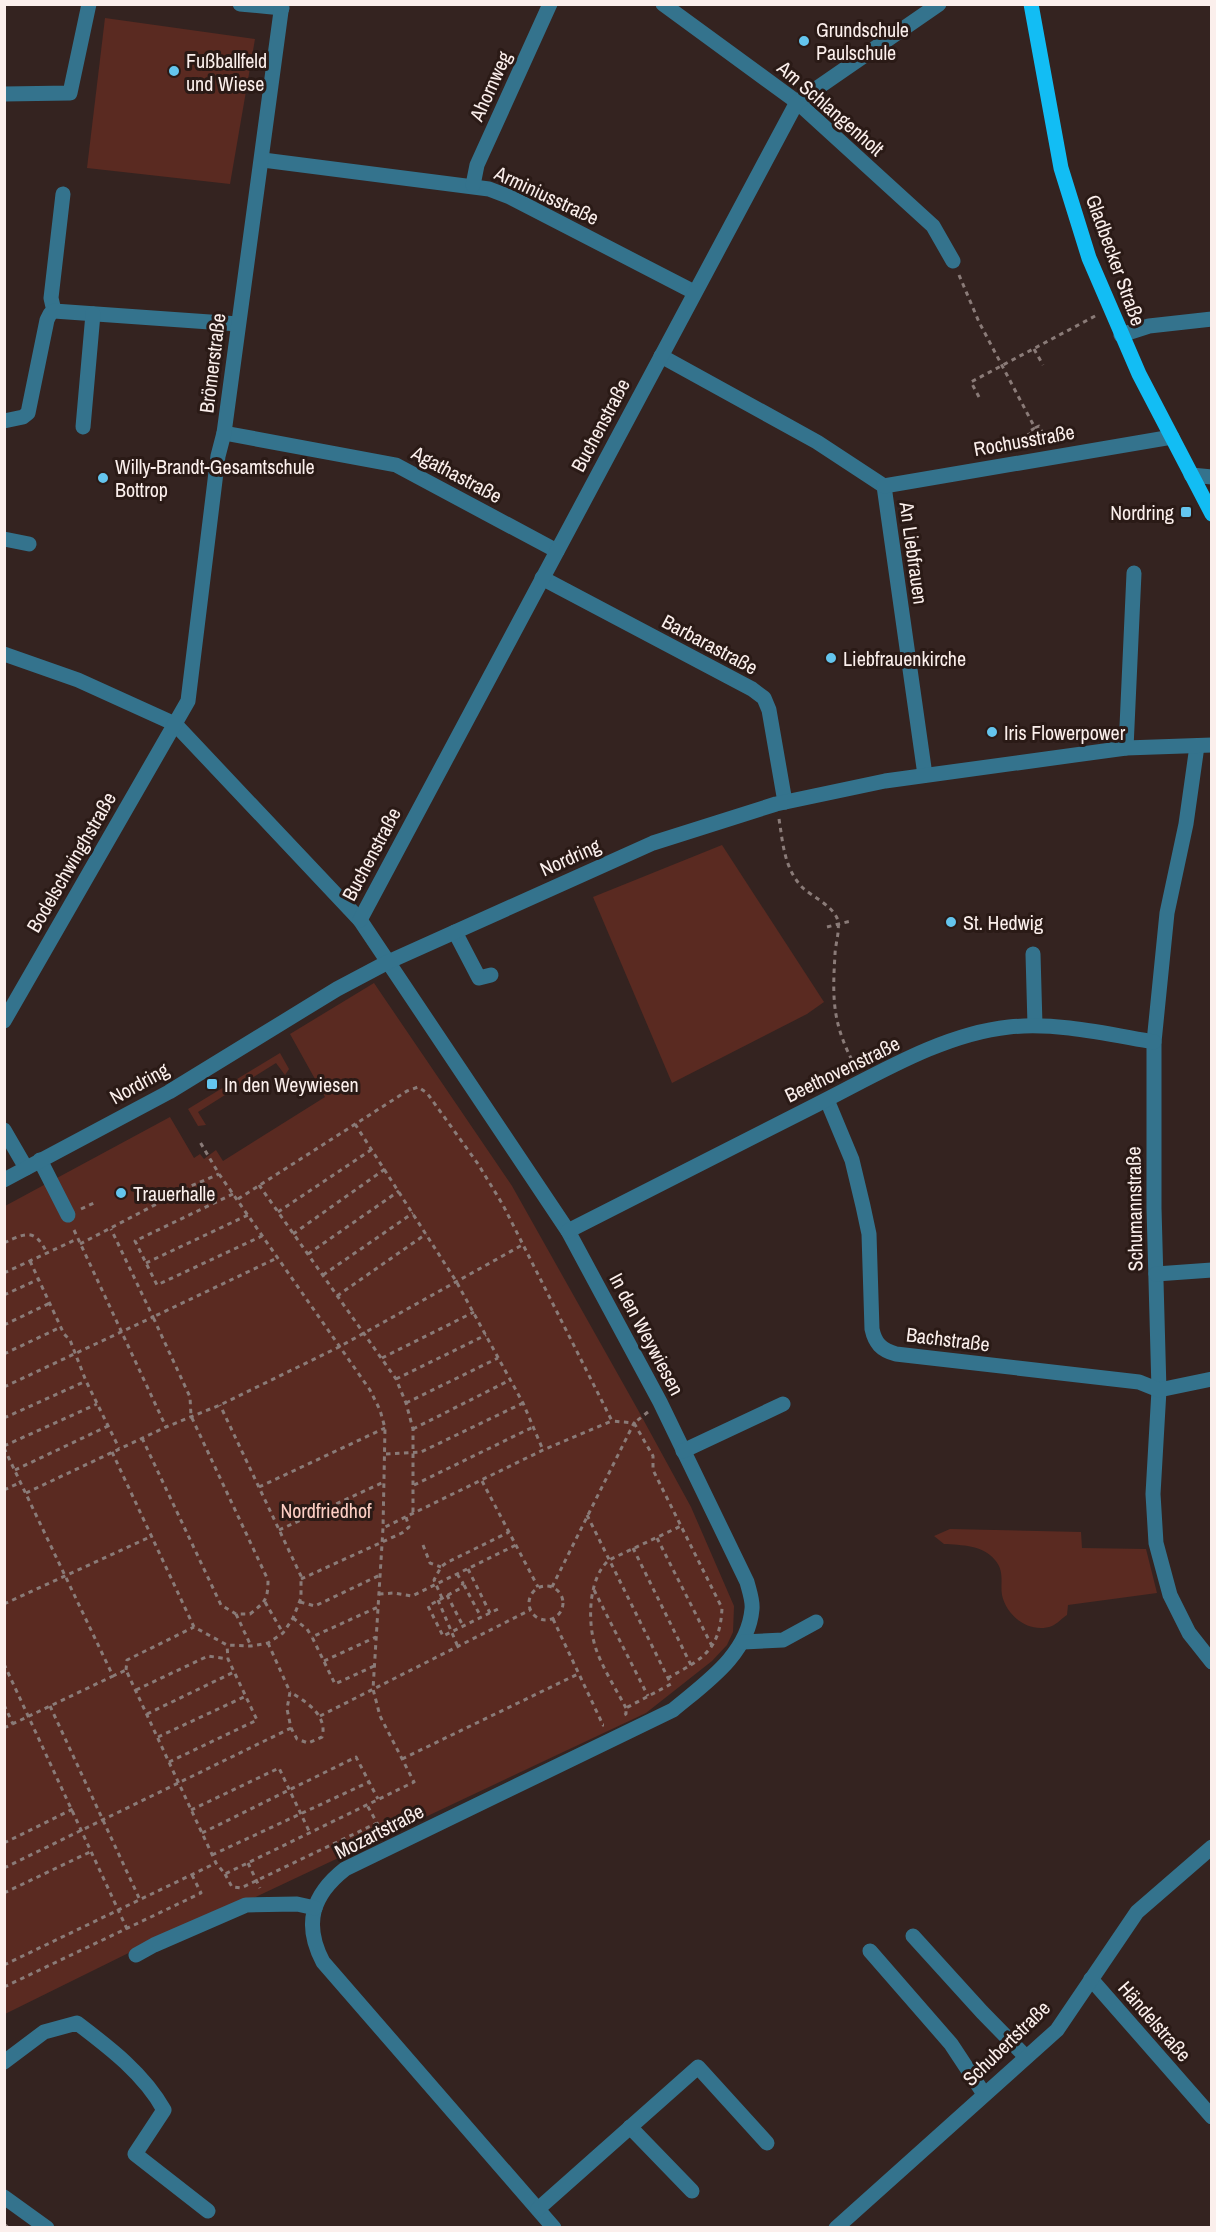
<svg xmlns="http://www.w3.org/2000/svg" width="1216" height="2232" viewBox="0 0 1216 2232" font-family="'Archivo Narrow',sans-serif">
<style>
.green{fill:#5a2a21}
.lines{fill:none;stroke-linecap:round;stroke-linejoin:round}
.path{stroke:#8a7b78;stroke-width:3;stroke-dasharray:4.5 4.5;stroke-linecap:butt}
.minor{stroke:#34738d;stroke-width:15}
.major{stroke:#12bdf4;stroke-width:15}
.poi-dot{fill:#64c5ee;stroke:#2a1a16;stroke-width:2}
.labels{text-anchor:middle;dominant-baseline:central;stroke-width:6;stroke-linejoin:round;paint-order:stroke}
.poi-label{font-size:20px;fill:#fbefec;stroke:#2a1a16;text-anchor:start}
.street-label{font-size:20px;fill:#fbefec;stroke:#2a1a16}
.park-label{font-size:20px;fill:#fecfc5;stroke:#2a1a16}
</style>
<rect width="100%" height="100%" fill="#342320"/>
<g class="green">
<path d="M105 18 255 39 230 184 87 168Z"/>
<path d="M722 845 824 1002 807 1014 672 1083 593 897Z"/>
<path d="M374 983 512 1186 638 1410 691 1507 734 1606 733 1632 727 1645 712 1661 646 1713 245 1902 165 1935 5 2014V1206L170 1117 194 1158 200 1154 204 1159 216 1150 223 1161 325 1097 290 1034Z"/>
<path d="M280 1053 289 1069 285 1075 276 1063 198 1112 206 1125 198 1126 188 1109Z"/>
<path d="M950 1529 1081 1532 1082 1548 1146 1549 1157 1593 1068 1605 1067 1615C1062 1618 1057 1624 1052 1626 1030 1634 1007 1617 1002 1595 1000 1582 1005 1572 995 1560 983 1545 961 1545 944 1544L934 1536Z"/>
</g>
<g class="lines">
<g class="path">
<path d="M959 275 979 322 1035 428 1028 432 1033 444"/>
<path d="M1034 349 1043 365"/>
<path d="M979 397 971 382 1097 315"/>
<path d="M1035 428 1039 426 1047 441"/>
<path d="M779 819C783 843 784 869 803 888 813 897 831 905 837 918 841 929 835 944 835 955 832 1001 833 1025 855 1066"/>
<path d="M827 927 851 921"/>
<path d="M355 1124 456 1281 523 1403 543 1450"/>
<path d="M259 1185 396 1379 406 1403 413 1429V1514"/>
<path d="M233 1194 135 1241 157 1285 262 1236"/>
<path d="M238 1199 407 1091 418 1087 427 1093 478 1164 503 1205 612 1421 543 1450 383 1528"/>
<path d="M81 1209 96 1202"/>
<path d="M278 1212 371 1150"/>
<path d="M74 1230 166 1427"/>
<path d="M293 1234 385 1169"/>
<path d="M4 1243C27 1232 35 1229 47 1253"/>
<path d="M80 1244 191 1186 219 1174"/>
<path d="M308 1254 399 1191"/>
<path d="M30 1261 64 1334 70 1340 86 1381 119 1448"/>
<path d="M146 1263 248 1215"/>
<path d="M4 1273 77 1239"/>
<path d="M323 1275 413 1213"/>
<path d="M4 1295 39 1279"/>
<path d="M337 1296 426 1234"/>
<path d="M4 1325 50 1303"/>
<path d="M4 1354 61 1327"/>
<path d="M382 1358 474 1312"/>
<path d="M396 1379 486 1335"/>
<path d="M4 1387 153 1317 111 1229"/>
<path d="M406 1403 498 1358"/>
<path d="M648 1412 634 1423 653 1456V1470L722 1608C720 1651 702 1659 668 1678"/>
<path d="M4 1418 86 1381"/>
<path d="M413 1429 510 1380"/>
<path d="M142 1438 221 1605 236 1614H250C265 1602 268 1600 268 1580L191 1416 190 1397 153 1317 277 1258"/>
<path d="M4 1446 97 1404"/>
<path d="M4 1448 113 1676 126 1670 216 1863 225 1874 414 1782 380 1716 373 1689 383 1528 385 1428 380 1410 370 1390 219 1174 200 1142"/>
<path d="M112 1452 194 1627 227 1645 251 1646 268 1643 283 1633 293 1618 301 1598V1576L220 1405"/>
<path d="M386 1454 421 1452 523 1403"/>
<path d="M15 1470 108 1426"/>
<path d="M482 1481 538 1587"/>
<path d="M414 1485 533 1427"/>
<path d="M259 1487 385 1428"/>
<path d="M4 1490 19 1483"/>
<path d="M26 1493 166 1427 220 1405 339 1347 524 1244"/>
<path d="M587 1515 671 1684 626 1708V1714L624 1715"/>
<path d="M279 1530 384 1482"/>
<path d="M657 1538 712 1646"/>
<path d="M423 1545 430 1563 441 1567"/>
<path d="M633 1548 691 1665"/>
<path d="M468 1569 490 1613"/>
<path d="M457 1574 463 1583 461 1588 428 1606 443 1636 500 1608"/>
<path d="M301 1579 402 1533 409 1527 406 1517"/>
<path d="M464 1585 481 1617"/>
<circle cx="546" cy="1603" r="17"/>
<path d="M552 1587 634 1423 612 1421"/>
<path d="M594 1590 648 1696"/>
<path d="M379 1594 394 1593 412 1596 516 1545"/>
<path d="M447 1595 463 1626"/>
<path d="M442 1598 434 1580 441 1567 446 1563 509 1532"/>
<path d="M438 1600 458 1647"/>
<path d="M265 1602 283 1633"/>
<path d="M300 1602 315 1606 380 1575"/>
<path d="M4 1604 152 1536"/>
<path d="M236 1614 251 1646"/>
<path d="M293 1618 307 1629 312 1637"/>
<path d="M553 1619 603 1725H604"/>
<path d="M268 1643 290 1692 287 1709 291 1728 297 1739 308 1743 322 1737C328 1716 307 1702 290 1692"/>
<path d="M324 1661 376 1637"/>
<path d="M4 1664 127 1929"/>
<path d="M374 1666 335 1684 312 1637 378 1607"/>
<path d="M126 1670 127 1660 194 1627"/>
<path d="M136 1690 208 1656 228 1659"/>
<path d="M4 1705 13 1724"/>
<path d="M50 1706 140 1900"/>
<path d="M626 1708C616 1689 603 1669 596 1649 587 1623 588 1578 609 1560L681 1526"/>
<path d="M147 1714 234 1672"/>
<path d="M320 1716 530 1610"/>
<path d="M4 1728 113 1676"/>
<path d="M158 1737 246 1696"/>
<path d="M402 1759 578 1674"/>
<path d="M169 1762 257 1720 228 1659 227 1645"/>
<path d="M191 1810 279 1768 310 1833"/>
<path d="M377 1823 381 1831"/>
<path d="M202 1833 356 1757 378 1799"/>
<path d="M4 1843 73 1809"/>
<path d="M212 1855 369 1782"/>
<path d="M248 1863 260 1888"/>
<path d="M4 1868 291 1728"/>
<path d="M225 1874 232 1887 241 1888 377 1823 367 1805"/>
<path d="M4 1893 92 1851"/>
<path d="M4 1965 216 1863"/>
<path d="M4 1987 201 1893 192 1875"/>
<path d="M4 2224 9 2228"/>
</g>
<g class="minor">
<path d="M240 4 282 8"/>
<path d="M663 4 797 102 933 226 953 261"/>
<path d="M4 94 70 93 89 4"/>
<path d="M263 160 489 189 510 197 694 292"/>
<path d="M473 185 477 165 550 4"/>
<path d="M54 311 51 298 63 194"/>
<path d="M1121 335 1149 326 1212 319"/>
<path d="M661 356 817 442 884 486 925 775"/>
<path d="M4 421 23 417 28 413 47 320 50 314 54 311 238 324"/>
<path d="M83 427 93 314"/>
<path d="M224 433 396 465 557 551"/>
<path d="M1191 475 1212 477"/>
<path d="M884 486 1172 437"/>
<path d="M4 539 29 544"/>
<path d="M542 578 752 689 764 698 769 710 785 802"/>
<path d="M4 654 78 680 175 724 360 920 568 1231 660 1402 747 1582C749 1590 753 1601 752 1609 748 1655 705 1683 673 1710L345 1869C312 1895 303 1924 323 1962L554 2228"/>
<path d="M1197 746 1186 824 1167 913 1154 1042V1208L1159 1390 1153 1494 1156 1543 1170 1595 1189 1633 1212 1662"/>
<path d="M1126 748 1134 573"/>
<path d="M360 920 797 102 939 4"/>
<path d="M455 932 479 978 491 975"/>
<path d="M1033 954 1035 1025"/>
<path d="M4 1021 188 701 218 456 224 433 282 4"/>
<path d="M827 1100 852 1160 863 1206 869 1234 872 1329C875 1343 881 1350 896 1354L1139 1382 1159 1390 1212 1379"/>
<path d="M4 1130 26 1168"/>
<path d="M40 1160 68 1215"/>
<path d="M4 1180 169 1092 337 989 388 962 653 843 776 804 885 781 1126 748 1212 745"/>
<path d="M568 1231C651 1189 734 1147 816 1105 876 1075 942 1034 1009 1027 1057 1022 1107 1034 1154 1042"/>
<path d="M1156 1274 1212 1270"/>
<path d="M683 1451 783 1404"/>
<path d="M743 1642 783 1640 816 1622"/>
<path d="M913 1936 982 2012 1026 2057"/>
<path d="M870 1951 951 2044 984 2094"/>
<path d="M136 1955 154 1945 246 1905 297 1904 315 1908"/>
<path d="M1091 1979 1212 2117"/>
<path d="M4 2062 44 2032 77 2023C110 2048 144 2074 164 2110L135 2154 208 2211"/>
<path d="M630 2127 692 2191"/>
<path d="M4 2197 47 2228"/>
<path d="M538 2209 698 2067 767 2143"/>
<path d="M836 2228 1057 2030 1137 1912 1212 1847"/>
</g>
<path class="major" d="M1031 4 1061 168 1089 258 1139 374 1212 514"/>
</g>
<g class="poi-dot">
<circle cx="804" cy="41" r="6"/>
<circle cx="174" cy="71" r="6"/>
<circle cx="103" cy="478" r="6"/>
<rect x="1180" y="506" width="12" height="12" rx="3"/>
<circle cx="831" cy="658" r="6"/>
<circle cx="992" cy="732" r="6"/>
<circle cx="951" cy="922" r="6"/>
<rect x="206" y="1078" width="12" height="12" rx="3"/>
<circle cx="121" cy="1193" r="6"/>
</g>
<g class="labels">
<g class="poi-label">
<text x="816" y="29">Grundschule<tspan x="816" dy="23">Paulschule</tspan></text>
<text x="186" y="60">Fußballfeld<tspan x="186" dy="23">und Wiese</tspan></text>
<text x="115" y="466">Willy-Brandt-Gesamtschule<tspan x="115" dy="23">Bottrop</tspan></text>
<text x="1174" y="512" text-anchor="end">Nordring</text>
<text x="843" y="658">Liebfrauenkirche</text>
<text x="1004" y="732">Iris Flowerpower</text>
<text x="963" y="922">St. Hedwig</text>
<text x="224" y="1084">In den Weywiesen</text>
<text x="133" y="1193">Trauerhalle</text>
</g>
<g class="street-label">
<text transform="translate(490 86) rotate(-66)">Ahornweg</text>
<text transform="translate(831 108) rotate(41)">Am Schlangenholt</text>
<text transform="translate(547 195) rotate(25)">Arminiusstraße</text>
<text transform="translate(1116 260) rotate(70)">Gladbecker Straße</text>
<text transform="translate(212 363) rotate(-83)">Brömerstraße</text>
<text transform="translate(600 425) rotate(-62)">Buchenstraße</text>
<text transform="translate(1024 440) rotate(-10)">Rochusstraße</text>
<text transform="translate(457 474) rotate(28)">Agathastraße</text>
<text transform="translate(914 553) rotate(82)">An Liebfrauen</text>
<text transform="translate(710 644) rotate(28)">Barbarastraße</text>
<text transform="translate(371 854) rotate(-62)">Buchenstraße</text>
<text transform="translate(570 857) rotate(-24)">Nordring</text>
<text transform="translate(71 862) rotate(-60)">Bodelschwinghstraße</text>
<text transform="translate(842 1069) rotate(-26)">Beethovenstraße</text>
<text transform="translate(139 1083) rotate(-29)">Nordring</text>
<text transform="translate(1134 1209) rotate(-91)">Schumannstraße</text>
<text transform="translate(647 1334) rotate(62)">In den Weywiesen</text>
<text transform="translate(948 1339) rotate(7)">Bachstraße</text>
<text transform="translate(379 1831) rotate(-27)">Mozartstraße</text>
<text transform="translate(1155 2021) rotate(49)">Händelstraße</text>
<text transform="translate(1006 2043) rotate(-44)">Schubertstraße</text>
</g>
<g class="park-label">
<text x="326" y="1510">Nordfriedhof</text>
</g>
</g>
<rect width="1216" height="2232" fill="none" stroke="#fbefec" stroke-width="12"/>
</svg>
